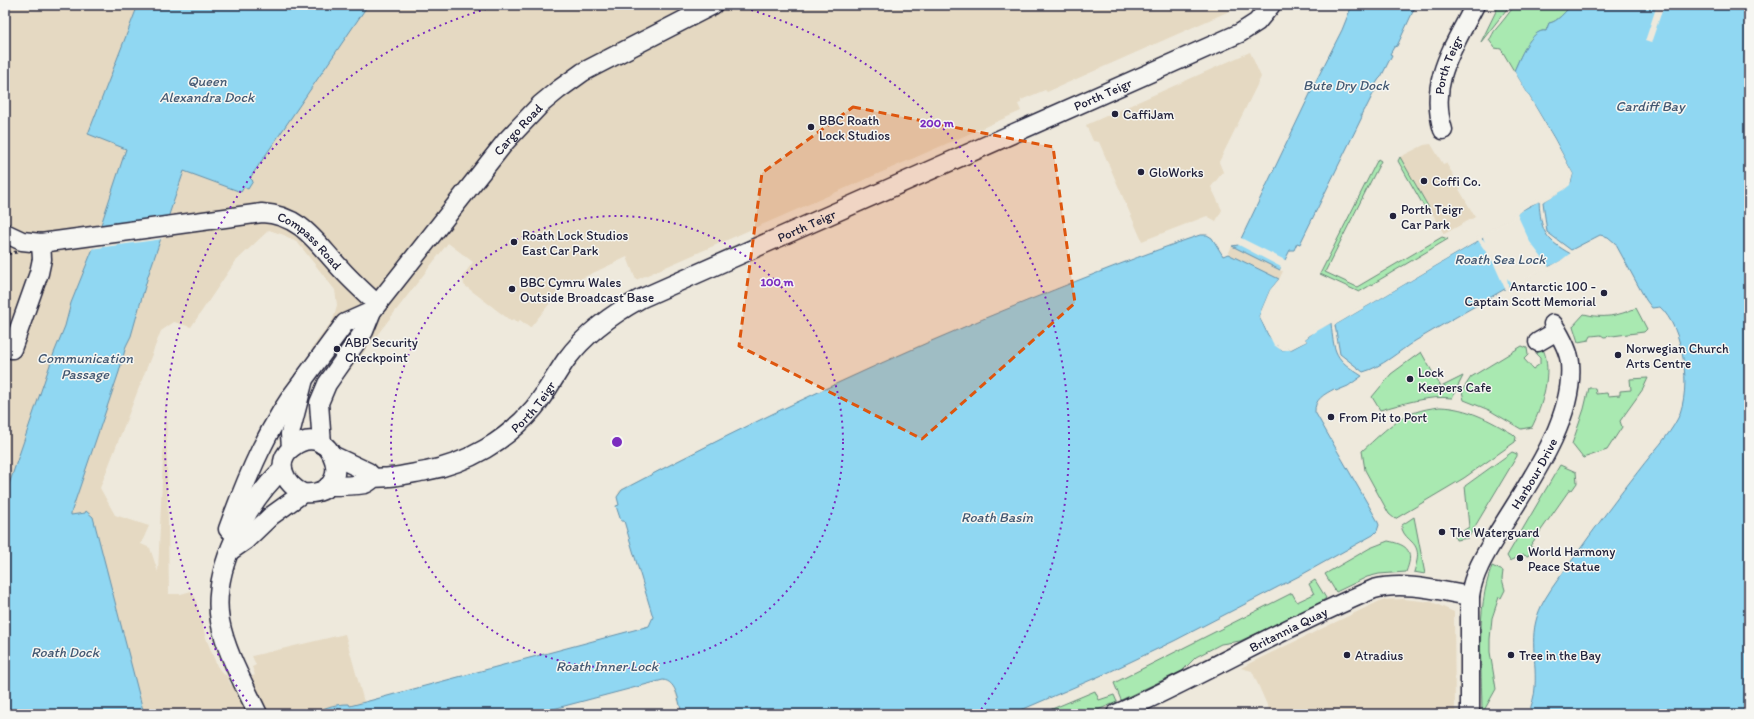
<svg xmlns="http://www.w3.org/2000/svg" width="1754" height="719" viewBox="0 0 1754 719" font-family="Itim,sans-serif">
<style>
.built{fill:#e5d9c2}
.green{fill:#a9e9b1;stroke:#668676}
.water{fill:#90d7f2;stroke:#648fa9}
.pier{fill:#eee9dc}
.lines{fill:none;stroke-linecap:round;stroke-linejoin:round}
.minor-casing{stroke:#22223b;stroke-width:21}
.minor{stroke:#f6f6f2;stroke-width:18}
.rail{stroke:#22223b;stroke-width:3;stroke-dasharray:6 3;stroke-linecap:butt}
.marked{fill:#de560e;fill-opacity:0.2;stroke:#de560e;stroke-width:3;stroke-dasharray:8 5;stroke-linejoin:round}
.ring{fill:none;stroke:#7b2cbf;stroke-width:2;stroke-dasharray:2 4}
.poi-dot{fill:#22223b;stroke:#f6f6f2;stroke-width:1.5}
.labels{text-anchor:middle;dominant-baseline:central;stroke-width:3;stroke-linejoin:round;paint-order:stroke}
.street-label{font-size:13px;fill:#22223b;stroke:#f6f6f2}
.poi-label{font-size:13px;fill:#22223b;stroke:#f6f6f2;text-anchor:start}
.water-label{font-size:14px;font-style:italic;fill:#435872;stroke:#f6f6f2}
.centre{fill:#7b2cbf;stroke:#f6f6f2;stroke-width:2}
.ring-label{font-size:12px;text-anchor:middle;font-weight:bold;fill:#7b2cbf;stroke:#f6f6f2;stroke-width:3;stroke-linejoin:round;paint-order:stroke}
</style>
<rect width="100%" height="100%" fill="#eee9dc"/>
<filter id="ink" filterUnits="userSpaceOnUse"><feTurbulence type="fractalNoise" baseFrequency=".025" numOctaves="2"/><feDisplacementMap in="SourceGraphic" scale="8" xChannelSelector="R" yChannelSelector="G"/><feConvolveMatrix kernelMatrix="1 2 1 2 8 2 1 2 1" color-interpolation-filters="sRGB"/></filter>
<g filter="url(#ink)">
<g class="built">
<path d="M5 5H1243L1047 92 1045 90 1021 100V103L1018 104 1021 111 636 280 627 257 563 287 530 328 520 320 517 323 513 319 511 321 464 285 463 276 473 262 448 243 347 374 312 348 333 320 337 305 335 290 298 243 284 235 269 230 235 262 191 327 174 322 161 331 100 488 115 515 149 526 141 544 150 548 158 572 166 390 169 594H181L191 591 195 597 206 638 217 666 223 674 226 675 231 685 255 675 252 667 256 665 252 656 345 634 364 702 649 626 653 617 624 521H621L616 506 619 505 617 497 619 491 694 452 840 381 929 341 1083 278 1204 234 1212 238 1221 255 1227 256 1232 246 1238 245 1311 92 1316 85 1315 83 1342 30 1352 5H1416L1397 46 1394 47 1390 54 1392 55 1381 77 1379 79 1375 85 1377 86 1366 108 1364 109 1361 115 1362 117 1300 244 1297 243 1294 250H1289L1280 270 1283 271 1277 284 1270 290 1259 313V319L1377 520 1379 525 1377 531 1366 539 1303 574 1174 641 1107 673 1012 714H682L673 686 668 681 663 680 534 714H5Z"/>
<path d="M1250 52 1261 77 1219 162 1223 172 1211 187 1222 210 1216 221 1207 216 1142 241 1099 142 1093 141 1086 125Z"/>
<path d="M1431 144 1443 164 1446 163 1461 188 1459 189 1475 217 1444 234 1400 157 1424 145Z"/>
<path d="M1403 599 1432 602 1454 612 1455 714H1271L1252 671 1241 668 1252 662 1382 600Z"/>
</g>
<g class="green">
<path d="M1499 5H1510L1481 42Z"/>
<path d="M1515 5H1572C1565 11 1558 22 1549 23L1546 31C1532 28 1519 60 1514 71L1501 49 1495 48 1489 40C1492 37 1493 32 1496 29 1503 21 1509 13 1515 5Z"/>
<path d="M1400 157 1429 208 1426 210 1398 161Z"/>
<path d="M1378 159 1381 161 1325 272 1357 287 1442 237 1448 239 1359 292 1320 274Z"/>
<path d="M1636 308 1647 329 1644 332 1604 337 1601 335 1591 336 1589 340 1578 342 1573 326 1584 314C1603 319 1618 316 1636 308Z"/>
<path d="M1522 346 1527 348 1528 355 1524 359 1533 369 1540 364V358L1536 354 1539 350 1543 349C1553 371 1542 407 1532 427L1521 429 1489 410 1464 400 1462 391 1471 377Z"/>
<path d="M1421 352 1441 387 1463 376 1452 398C1428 395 1403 404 1380 410L1372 397 1391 374Z"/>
<path d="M1648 378 1643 389 1620 421 1622 427 1607 450 1583 458 1572 444 1584 409 1589 388H1595L1596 394 1607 393 1608 396 1620 395V391L1631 390 1630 379Z"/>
<path d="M1440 407C1468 408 1489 420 1513 434L1516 437 1515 442 1464 478 1395 519 1389 514 1365 470 1362 451C1389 427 1401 411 1440 407Z"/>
<path d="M1512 452 1517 454V456L1468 538 1456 540 1455 536 1469 527 1465 486Z"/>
<path d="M1560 465 1576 472 1577 483 1572 490 1570 489 1530 546 1533 548 1528 556 1523 555 1510 561 1507 556Z"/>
<path d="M1414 517 1425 574 1414 572C1417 561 1421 551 1412 542 1408 538 1404 535 1402 529V525Z"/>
<path d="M1388 541C1409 545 1414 552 1406 572L1379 574 1367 577 1336 592 1325 574 1370 548Z"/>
<path d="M1492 566 1503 571 1502 579 1505 590 1501 598 1499 597 1492 618 1490 639V652L1496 689 1482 714C1482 667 1475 611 1492 566Z"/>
<path d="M1315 580 1326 598 1316 606 1240 641 1221 644 1196 657 1182 671 1121 700 1114 683 1292 593 1297 602 1314 594 1309 584Z"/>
<path d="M1095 691 1099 700 1114 695 1117 702 1088 714H1040Z"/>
</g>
<g class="water">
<path d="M138 5H368L250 178 253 181 248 189 244 187 241 192 184 171 148 276 131 336 126 346 119 372 71 513V515L85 513 86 511 93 517 144 714H5V496L54 353 65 326 71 303 94 246 126 149 88 134Z"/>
<path d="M1352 5H1416L1397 46 1394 47 1390 54 1392 55 1381 77 1379 79 1375 85 1377 86 1366 108 1364 109 1361 115 1362 117 1300 244 1297 243 1294 250H1290L1280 270 1232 246 1238 245 1311 92 1316 85 1315 83 1342 30Z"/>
<path d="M1572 5H1749V714H1529C1531 705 1535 696 1535 687 1537 653 1526 632 1545 599 1553 585 1564 572 1573 559 1595 528 1617 498 1640 469 1652 453 1669 436 1678 418 1692 388 1684 329 1660 307L1652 308 1646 300 1615 243 1608 237 1600 235 1571 250 1547 232 1543 202 1567 187 1571 182 1573 174 1554 138 1514 71C1519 60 1531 28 1546 31L1549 23C1558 22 1565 11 1572 5Z"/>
<path d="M1539 201C1541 231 1544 239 1571 254 1561 261 1552 268 1539 268 1499 294 1456 316 1415 341 1399 351 1382 367 1363 372L1340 354 1335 325 1514 220 1517 213Z"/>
<path d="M1200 235H1207L1212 238 1223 256 1228 254 1279 279 1270 290 1259 316 1268 335 1281 350 1292 349 1307 341 1305 339 1318 329 1331 323C1334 354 1335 359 1362 376L1348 386 1336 391 1334 389C1325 394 1314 399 1315 412L1377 520 1379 525 1377 531 1373 535 1303 574 1174 641 1107 673 1012 714H682C679 703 677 681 663 680L534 714H318L317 712C327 706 338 704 349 704L350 706 649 626 653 617 624 521H621L616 506 619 505 617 497 622 490C756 419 893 355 1034 298 1089 276 1144 254 1200 235Z"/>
</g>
<g class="pier">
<path d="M1657 5H1664L1651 43 1645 41Z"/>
<path d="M1513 69 1554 139 1573 174 1570 185 1564 190 1543 202 1542 201 1562 189 1568 184 1571 174 1552 138 1512 72Z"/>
<path d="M1539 199 1541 201 1528 206 1517 214 1530 242 1549 267 1560 261 1572 252 1573 254 1556 266 1547 270H1540L1514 287 1507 278 1509 289 1506 291 1493 262 1477 239 1480 236 1485 242 1482 235 1512 218 1513 214 1520 208Z"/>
<path d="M171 215 163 239 90 249 98 225Z"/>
<path d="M1239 237 1287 261 1282 271 1280 270 1281 267 1235 243Z"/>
<path d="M1475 241 1476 242 1335 325V322Z"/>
<path d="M1280 278 1281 280 1278 285 1271 291 1261 314 1264 324 1278 346 1288 349 1295 346 1304 341V337L1317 327 1331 321 1333 322 1310 335 1305 339 1307 341 1289 350H1281L1274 345 1259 316 1270 290Z"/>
</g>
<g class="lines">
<defs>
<g id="minor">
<path id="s1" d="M1443 130C1428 81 1454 47 1475 5"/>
<path id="s2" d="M5 233 22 241 41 243 262 213C302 215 317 244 342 270 353 282 365 293 377 304"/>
<path d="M1538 342 1557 331"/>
<path d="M12 349 39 273 42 259 41 243"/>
<path id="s3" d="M322 444 319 403 327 384 364 331 372 311 506 141 541 104 558 90 583 72 713 5"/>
<path d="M291 448 290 434 304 379 345 323 372 311"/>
<path d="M334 456 368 472 374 478"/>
<path id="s4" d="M328 486C340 486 353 486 365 484 369 483 371 479 375 478 380 477 385 478 390 477 402 476 414 473 426 471 468 463 506 441 534 408 546 393 555 376 566 360 586 333 611 315 640 299L1240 33 1257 22 1271 5"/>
<path d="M228 529C247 477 269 423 304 379"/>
<path d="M230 551 246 540 271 516 303 493C359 498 333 417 293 447 273 461 285 485 303 493"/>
<path d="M258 714C244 684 226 653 220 621 211 570 247 502 283 469"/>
<path id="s5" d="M1116 714C1203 675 1286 626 1374 589 1404 581 1440 591 1470 596"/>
<path id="s6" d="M1470 714V596C1473 573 1486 553 1498 533 1527 485 1575 421 1570 363 1569 350 1560 335 1553 324"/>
</g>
</defs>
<use href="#minor" class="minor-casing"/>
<use href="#minor" class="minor"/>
<path class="rail" d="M5 254 17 252"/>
</g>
</g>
<path class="marked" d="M853 107 1053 147 1075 303 922 439 739 346 762 173Z"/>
<g class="ring">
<circle cx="617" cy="442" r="226"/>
<path d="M254 711A452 452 0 0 1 500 5M734 5A452 452 0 0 1 980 711"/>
</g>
<g class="poi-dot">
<circle cx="1115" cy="114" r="4"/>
<circle cx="811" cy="127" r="4"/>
<circle cx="1141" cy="172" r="4"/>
<circle cx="1424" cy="181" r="4"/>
<circle cx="1393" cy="216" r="4"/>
<circle cx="514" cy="242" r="4"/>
<circle cx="512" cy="289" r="4"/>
<circle cx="1604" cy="293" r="4"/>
<circle cx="337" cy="349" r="4"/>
<circle cx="1618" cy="355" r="4"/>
<circle cx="1410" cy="379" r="4"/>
<circle cx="1331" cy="417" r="4"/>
<circle cx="1442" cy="532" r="4"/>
<circle cx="1520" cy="558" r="4"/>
<circle cx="1347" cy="655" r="4"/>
<circle cx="1511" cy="655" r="4"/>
</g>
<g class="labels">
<g class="street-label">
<text stroke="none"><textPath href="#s1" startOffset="67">Porth Teigr</textPath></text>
<text stroke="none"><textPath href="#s4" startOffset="888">Porth Teigr</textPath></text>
<text stroke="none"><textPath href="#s3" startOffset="381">Cargo Road</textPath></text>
<text stroke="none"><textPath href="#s4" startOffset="564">Porth Teigr</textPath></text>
<text stroke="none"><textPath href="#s2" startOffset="318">Compass Road</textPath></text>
<text stroke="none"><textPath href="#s4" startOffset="228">Porth Teigr</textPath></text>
<text stroke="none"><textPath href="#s6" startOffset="257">Harbour Drive</textPath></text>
<text stroke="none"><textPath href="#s5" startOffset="192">Britannia Quay</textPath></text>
</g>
<g class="poi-label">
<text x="1123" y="114">CaffiJam</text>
<text x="819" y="120">BBC Roath<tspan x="819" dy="15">Lock Studios</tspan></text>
<text x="1149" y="172">GloWorks</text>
<text x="1432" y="181">Coffi Co.</text>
<text x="1401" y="209">Porth Teigr<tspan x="1401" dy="15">Car Park</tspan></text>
<text x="522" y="235">Roath Lock Studios<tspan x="522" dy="15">East Car Park</tspan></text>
<text x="520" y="282">BBC Cymru Wales<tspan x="520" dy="15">Outside Broadcast Base</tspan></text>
<text x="1596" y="286" text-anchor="end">Antarctic 100 -<tspan x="1596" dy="15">Captain Scott Memorial</tspan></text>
<text x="345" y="342">ABP Security<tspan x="345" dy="15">Checkpoint</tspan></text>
<text x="1626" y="348">Norwegian Church<tspan x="1626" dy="15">Arts Centre</tspan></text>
<text x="1418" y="372">Lock<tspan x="1418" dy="15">Keepers Cafe</tspan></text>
<text x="1339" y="417">From Pit to Port</text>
<text x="1450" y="532">The Waterguard</text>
<text x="1528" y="551">World Harmony<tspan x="1528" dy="15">Peace Statue</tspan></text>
<text x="1355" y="655">Atradius</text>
<text x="1519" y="655">Tree in the Bay</text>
</g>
<g class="water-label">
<text x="207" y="81">Queen<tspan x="207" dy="16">Alexandra Dock</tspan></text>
<text x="1346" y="85">Bute Dry Dock</text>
<text x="1650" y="106">Cardiff Bay</text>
<text x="1500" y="259">Roath Sea Lock</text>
<text x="85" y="358">Communication<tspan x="85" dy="16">Passage</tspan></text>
<text x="997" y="517">Roath Basin</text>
<text x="65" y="652">Roath Dock</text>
<text x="607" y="666">Roath Inner Lock</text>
</g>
</g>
<circle cx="617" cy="442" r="6" class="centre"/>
<g class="ring-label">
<text x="937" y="127">200 m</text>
<text x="777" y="286">100 m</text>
</g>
<rect width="1754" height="719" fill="none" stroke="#f6f6f2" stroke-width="20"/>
<rect x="10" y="10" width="1734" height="699" fill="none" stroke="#22223b" stroke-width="1.5" filter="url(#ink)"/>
</svg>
